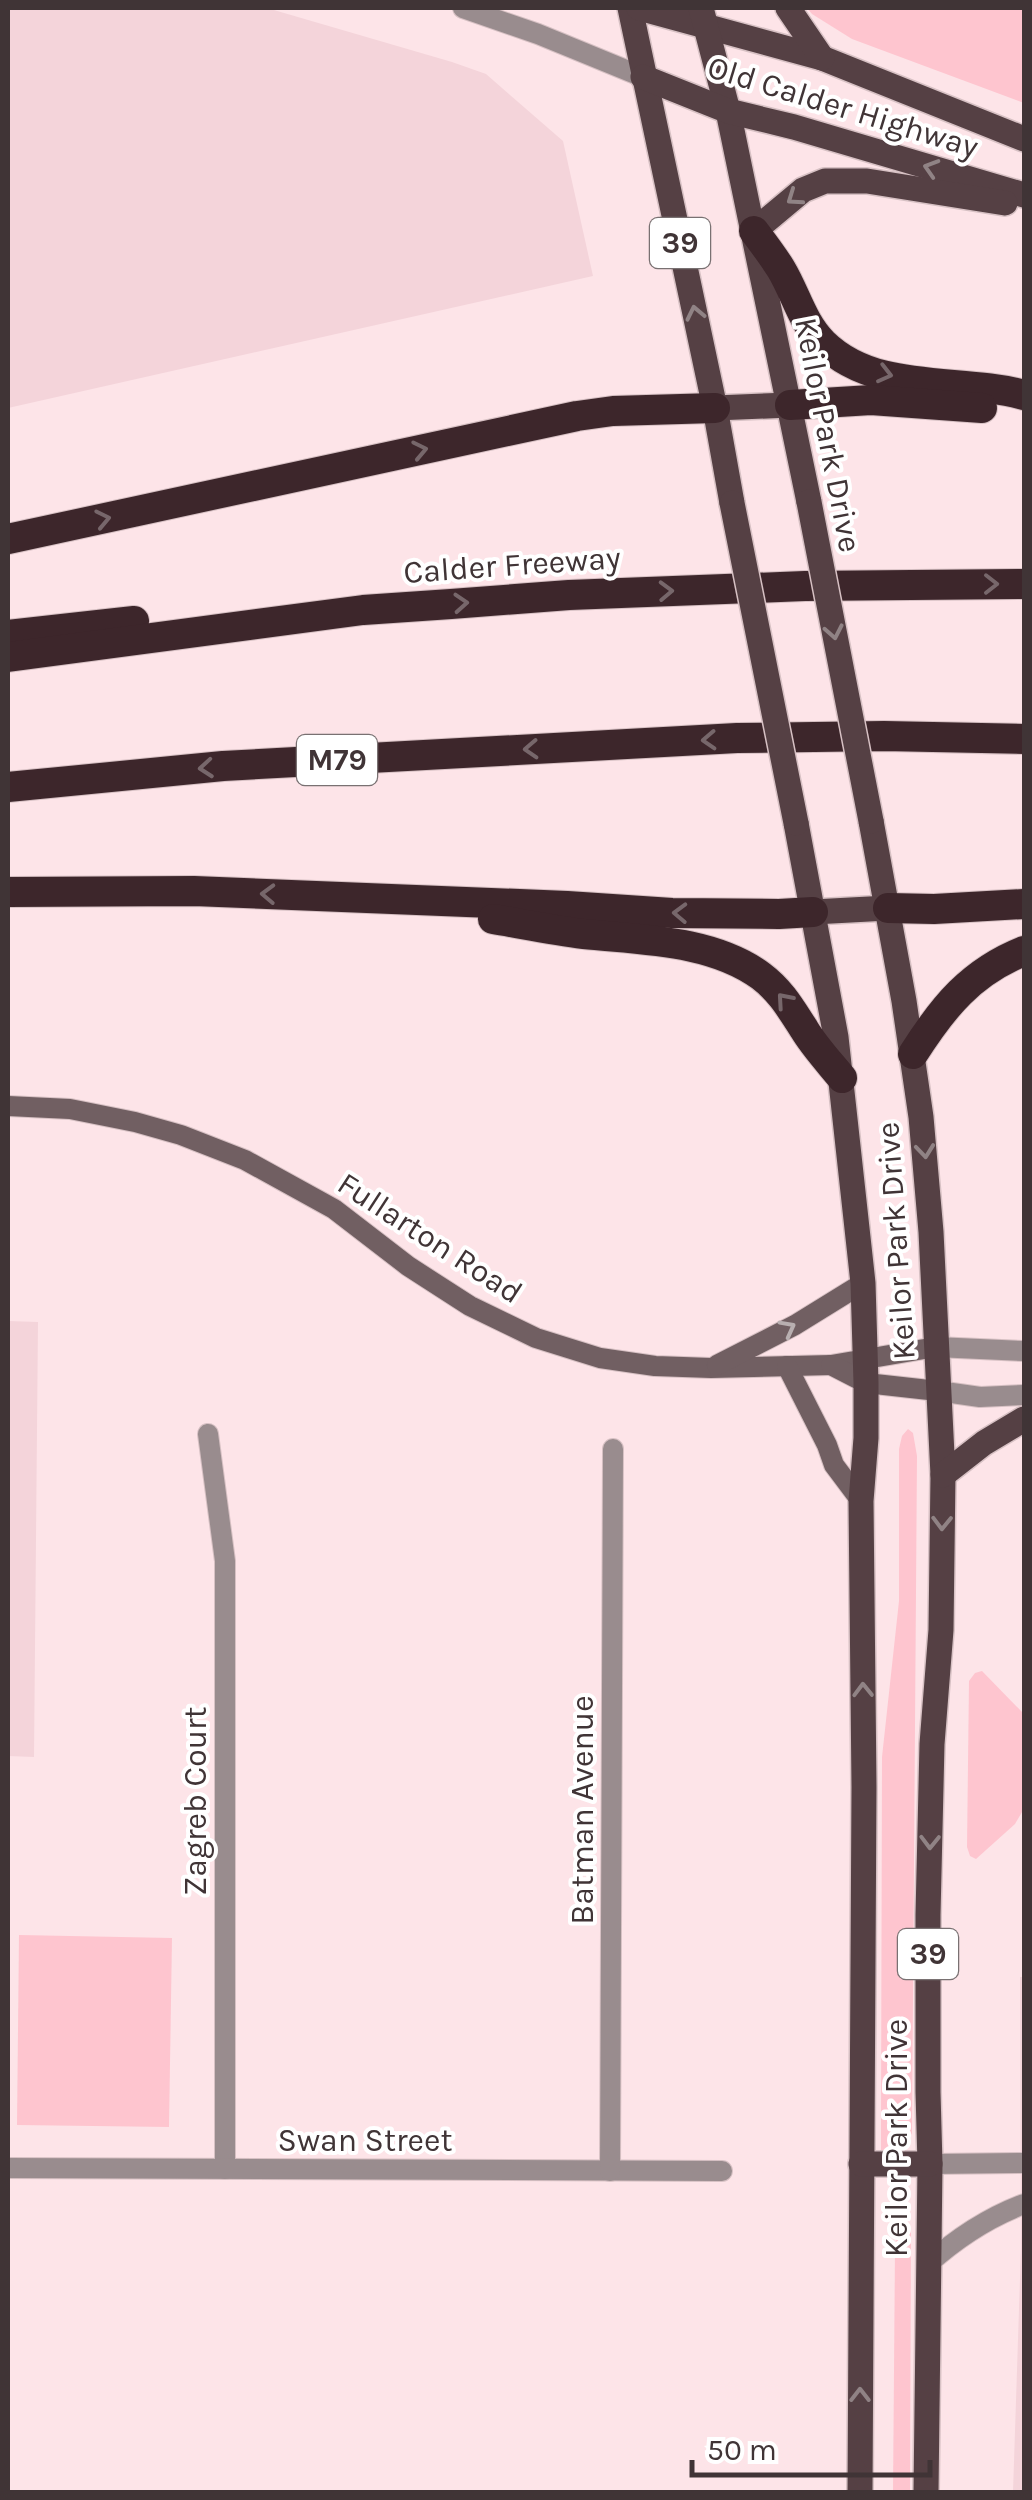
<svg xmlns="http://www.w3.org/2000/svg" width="1032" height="2500" viewBox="0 0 1032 2500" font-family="Karla,sans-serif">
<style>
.built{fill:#f4d4da}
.green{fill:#fec5cf}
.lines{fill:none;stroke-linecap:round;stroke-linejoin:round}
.minor-casing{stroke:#d7c1c4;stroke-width:22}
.secondary-casing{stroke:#d7c1c4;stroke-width:22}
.primary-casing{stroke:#d7c1c4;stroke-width:28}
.motorway-casing{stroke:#d7c1c4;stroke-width:32}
.minor{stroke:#998c8e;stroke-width:20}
.secondary{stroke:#715f62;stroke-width:20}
.primary{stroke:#554044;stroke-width:25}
.motorway{stroke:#3d262b;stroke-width:30}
.primary-bridge-casing{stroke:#d7c1c4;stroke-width:28;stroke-linecap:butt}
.primary-bridge{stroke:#554044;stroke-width:25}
.oneway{stroke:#908385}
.oneway2{stroke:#77676b}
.oneway3{stroke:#b8afb0}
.labels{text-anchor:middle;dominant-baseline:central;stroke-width:8;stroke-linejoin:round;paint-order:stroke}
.shield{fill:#fff;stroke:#797172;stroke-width:2.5}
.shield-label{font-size:30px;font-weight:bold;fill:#403436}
.street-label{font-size:32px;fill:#403436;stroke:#fff}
</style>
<rect width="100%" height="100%" fill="#fde4e8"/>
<g class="built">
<path d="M8 8H267L452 62 486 74 563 141 593 276 8 408Z"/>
<path d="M8 1321 38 1322 34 1757 8 1756Z"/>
<path d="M1020 1977H1024V2492H1013L1021 2248Z"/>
</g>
<g class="green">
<path d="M807 8H1024V103L852 39 812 14Z"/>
<path d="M908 1429 913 1433 917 1456 912 2133 908 2140 889 2154 881 2153V2126L882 1757 899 1601V1449L902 1436Z"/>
<path d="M982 1671 1022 1712V1812L1015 1824 976 1859 970 1856 967 1847 969 1681 975 1673Z"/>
<path d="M19 1935 172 1938 169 2127 17 2125Z"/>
<path d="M905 2216 908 2218 911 2231 910 2492H893L895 2248 898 2230Z"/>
</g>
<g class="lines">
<defs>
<g id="minor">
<path d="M463 8 538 34 643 77"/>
<path d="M936 1347 1024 1351"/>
<path d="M938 1391 980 1397 1024 1395"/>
<path d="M208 1434 225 1561V2169"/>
<path d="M930 2164 1024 2163"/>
<path d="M8 2168 722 2171"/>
<path d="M610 2171 613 1449"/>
<path d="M928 2264C958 2237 987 2218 1024 2204"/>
</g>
<g id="secondary">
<path d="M8 1106 70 1109 135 1122 181 1135 245 1160 334 1209 408 1266 470 1306 536 1338 600 1358 655 1366 711 1368 831 1365 936 1347"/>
<path d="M717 1365 795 1325 863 1283"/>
<path d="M831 1365 866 1383 938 1391"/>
<path d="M787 1366 827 1445 834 1465 861 1501"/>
</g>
<g id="primary">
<path d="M630 8 715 408 732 503"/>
<path d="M639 8 822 58 1024 139"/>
<path d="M701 8 728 111 809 502"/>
<path d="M788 8 822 58"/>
<path d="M643 77 728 111 794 127 1024 195"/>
<path d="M754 231 803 190 825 181H867L1005 203"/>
<path d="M715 408 790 405"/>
<path d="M871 821 904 1001 921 1117 931 1232 943 1475 941 1630 932 1744 928 1915V2092L930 2164 926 2492"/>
<path d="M796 823 836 1037 863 1283 866 1383V1438L861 1501 864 1787 860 2492"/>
<path d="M813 912 888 908"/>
<path d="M943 1475 984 1443 1024 1419"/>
<path d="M861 2164H930"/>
</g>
<g id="motorway">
<path d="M754 231C763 243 773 256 781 269 796 294 802 322 823 343 876 395 960 377 1024 395"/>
<path d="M790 405 871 400 982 408"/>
<path d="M8 539 577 416 613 411 715 408"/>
<path d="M8 635 134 621"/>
<path d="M8 657 363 610 451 604 569 595 805 586 1024 584"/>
<path d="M8 787 223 766 737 738 884 736 1024 739"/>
<path d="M8 892 194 891 567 906 672 913 779 914 813 912"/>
<path d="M888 908 934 909 1024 904"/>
<path d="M493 919C523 924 553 930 584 934 642 940 712 940 761 976 781 991 791 1009 804 1029 814 1046 829 1062 842 1078"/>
<path d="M913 1054C943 1007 971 972 1024 951"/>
</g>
</defs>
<use href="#minor" class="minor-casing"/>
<use href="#secondary" class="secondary-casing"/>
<use href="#primary" class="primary-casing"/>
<use href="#motorway" class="motorway-casing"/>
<use href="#minor" class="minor"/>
<use href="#secondary" class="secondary"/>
<use href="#primary" class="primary"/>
<use href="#motorway" class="motorway"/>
<defs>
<g id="primary-bridge">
<path d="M809 502 871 821"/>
<path d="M732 503 796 823"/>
</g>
</defs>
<use href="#primary-bridge" class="primary-bridge-casing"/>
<use href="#primary-bridge" class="primary-bridge"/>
</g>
<defs><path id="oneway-chevron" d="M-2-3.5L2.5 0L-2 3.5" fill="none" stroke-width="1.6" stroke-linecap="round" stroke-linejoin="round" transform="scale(2.5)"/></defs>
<g class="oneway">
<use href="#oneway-chevron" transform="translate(931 168) rotate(-163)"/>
<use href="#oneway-chevron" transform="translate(794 198) rotate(145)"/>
<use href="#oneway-chevron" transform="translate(695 313) rotate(-102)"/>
<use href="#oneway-chevron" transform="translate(834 632) rotate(79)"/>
<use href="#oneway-chevron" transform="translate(925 1151) rotate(84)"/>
<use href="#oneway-chevron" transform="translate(942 1523) rotate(91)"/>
<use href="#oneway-chevron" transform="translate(863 1690) rotate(-91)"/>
<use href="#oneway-chevron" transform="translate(930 1842) rotate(91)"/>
<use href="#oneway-chevron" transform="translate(860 2395) rotate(-90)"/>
</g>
<g class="oneway2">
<use href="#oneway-chevron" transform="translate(885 374) rotate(14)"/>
<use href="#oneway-chevron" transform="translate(420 450) rotate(-12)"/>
<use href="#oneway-chevron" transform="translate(103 519) rotate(-12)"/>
<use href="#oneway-chevron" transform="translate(991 584)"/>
<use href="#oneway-chevron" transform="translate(666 591) rotate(-2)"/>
<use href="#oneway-chevron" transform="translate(461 603) rotate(-4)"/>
<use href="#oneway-chevron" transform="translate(709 740) rotate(177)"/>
<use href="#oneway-chevron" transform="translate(531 749) rotate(177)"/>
<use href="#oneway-chevron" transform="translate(206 768) rotate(175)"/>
<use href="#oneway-chevron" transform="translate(268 894) rotate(-178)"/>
<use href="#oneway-chevron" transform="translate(680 913) rotate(-178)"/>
<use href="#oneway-chevron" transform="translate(784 1000) rotate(-131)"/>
</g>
<use class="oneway3" href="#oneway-chevron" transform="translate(788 1328) rotate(-28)"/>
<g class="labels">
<g class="shield">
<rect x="650" y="218" width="60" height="50" rx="8"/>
<rect x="297" y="735" width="80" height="50" rx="8"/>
<rect x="898" y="1929" width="60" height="50" rx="8"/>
</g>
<g class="shield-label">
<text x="680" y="243">39</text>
<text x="337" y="760">M79</text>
<text x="928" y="1954">39</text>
</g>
<g class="street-label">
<text transform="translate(843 107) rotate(17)">Old Calder Highway</text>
<text transform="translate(828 435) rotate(79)">Keilor Park Drive</text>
<text transform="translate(512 565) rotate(-4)">Calder Freeway</text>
<text transform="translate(430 1238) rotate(33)">Fullarton Road</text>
<text transform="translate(896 1241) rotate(-94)">Keilor Park Drive</text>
<text transform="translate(195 1801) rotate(-90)">Zagreb Court</text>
<text transform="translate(582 1810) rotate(-90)">Batman Avenue</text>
<text transform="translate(896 2138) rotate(-90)">Keilor Park Drive</text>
<text x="365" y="2140">Swan Street</text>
</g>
</g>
<rect width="1032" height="2500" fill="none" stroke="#403436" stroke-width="20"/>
<path d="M692 2460v15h238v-15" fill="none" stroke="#403436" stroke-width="5"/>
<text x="707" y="2460" font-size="30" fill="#403436" stroke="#ffffff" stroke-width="8" paint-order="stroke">50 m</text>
</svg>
